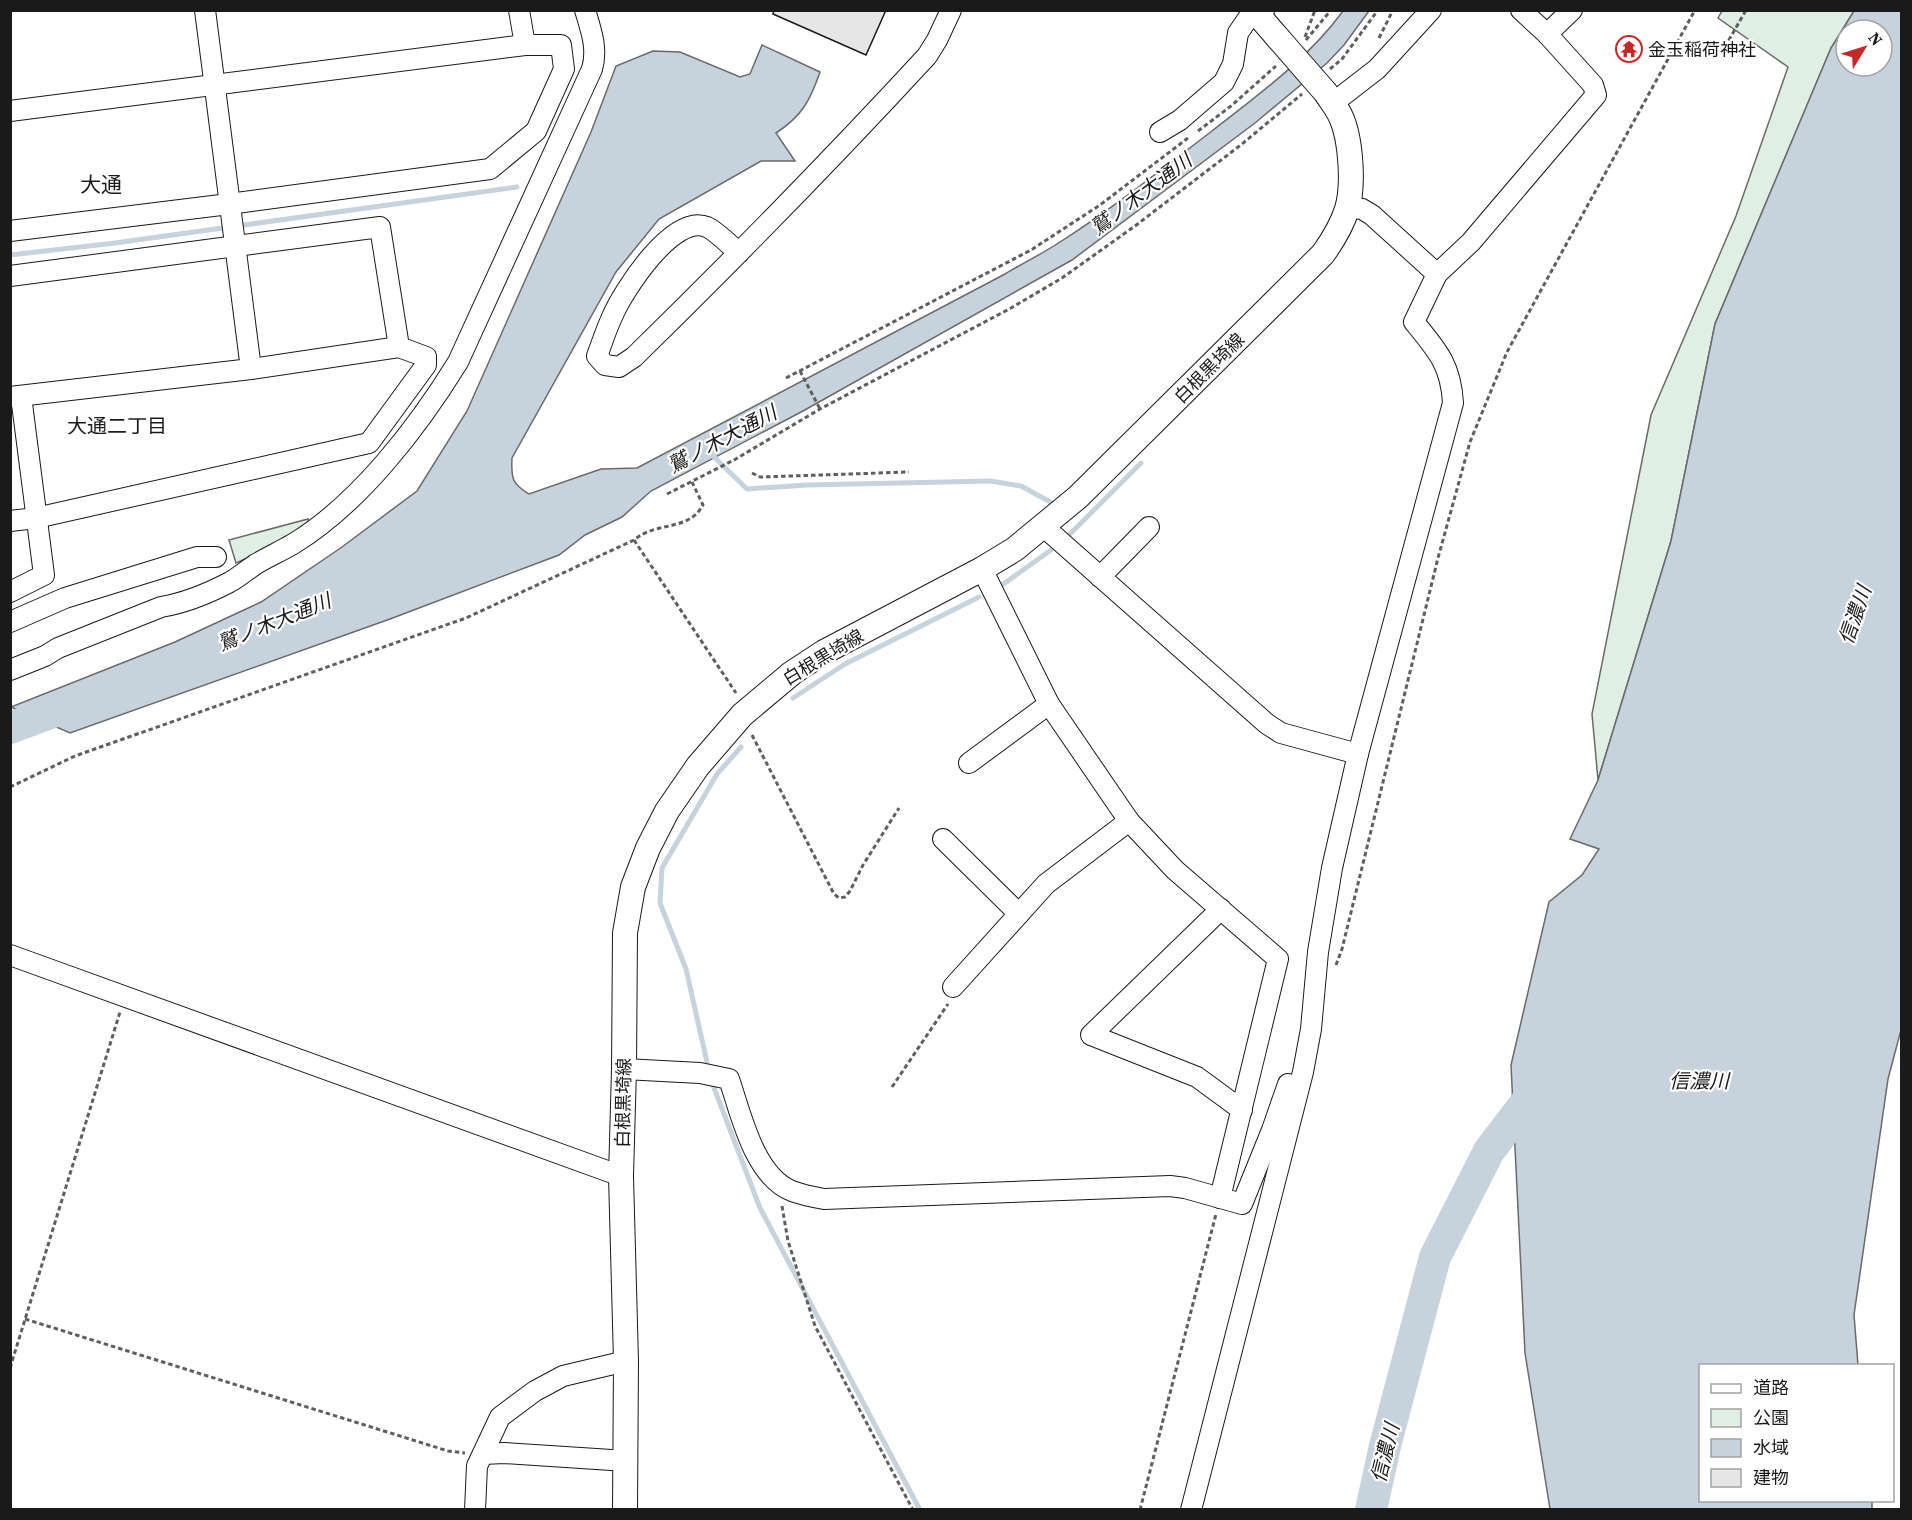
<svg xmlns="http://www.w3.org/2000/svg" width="1912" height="1520" viewBox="0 0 1912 1520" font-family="'Source Serif 4','Noto Sans JP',serif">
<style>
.green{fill:#e0efe3;stroke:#6a6a6a;stroke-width:1.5}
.water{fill:#c6d2dc;stroke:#6a6a6a;stroke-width:1.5;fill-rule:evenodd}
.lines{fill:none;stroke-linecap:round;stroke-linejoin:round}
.stream{stroke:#c6d2dc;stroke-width:5}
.river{stroke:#c6d2dc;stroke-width:32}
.building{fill:#e6e6e6;stroke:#1a1a1a;stroke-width:1.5}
.minor-casing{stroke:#1a1a1a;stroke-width:22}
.major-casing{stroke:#1a1a1a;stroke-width:26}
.path{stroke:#5f5f5f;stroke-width:3;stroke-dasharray:4.5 3;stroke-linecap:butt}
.minor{stroke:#fff;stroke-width:20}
.major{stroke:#fff;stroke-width:24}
.major-bridge-casing{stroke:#1a1a1a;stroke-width:26;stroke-linecap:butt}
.major-bridge{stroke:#fff;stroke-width:24}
.labels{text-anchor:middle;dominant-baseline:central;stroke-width:4.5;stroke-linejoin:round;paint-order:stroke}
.poi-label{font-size:18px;fill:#1a1a1a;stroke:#fff;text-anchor:start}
.street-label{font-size:18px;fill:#1a1a1a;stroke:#fff}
.water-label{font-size:20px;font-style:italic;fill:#1a1a1a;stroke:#fff}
.neighbourhood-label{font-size:20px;fill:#1a1a1a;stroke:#fff}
.quarter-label{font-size:21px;fill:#1a1a1a;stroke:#fff}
</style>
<rect width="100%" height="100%" fill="#fff"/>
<g class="green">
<path d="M1722 11H1854L1831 48 1715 324 1671 541 1598 780 1592 714 1651 415 1736 216 1788 67 1718 18Z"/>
<path d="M308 519 309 523 281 543 236 563 229 540Z"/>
</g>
<g class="water">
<path d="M1343 11H1369L1344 45 1327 63 1255 123 1072 260 803 411 651 491 622 517 585 535 559 555 390 619 70 733 11 707 175 642 261 602 342 547 417 491 467 411 591 132 616 66 653 51 680 52 740 77 750 74 762 45 820 72C810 101 802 116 776 133L795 161H761L659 219 616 272 512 458C511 478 512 484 529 494L601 469 637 468 1005 274C1023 263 1042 254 1060 242 1113 208 1162 169 1212 131 1258 95 1308 59 1343 11Z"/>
<path d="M1854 11H1902L1901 1030 1888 1079 1854 1315 1858 1365 1700 1366V1500L1872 1501V1509H1550L1525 1353 1511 1065 1549 902 1582 875 1599 849 1570 839 1598 780 1671 541 1715 324 1831 48ZM1846 30H1882V66H1846Z"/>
</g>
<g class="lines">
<g class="stream">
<path d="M10 255 115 243 517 187"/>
<path d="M711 454 747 489 807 485 990 481 1021 486 1054 504"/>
<path d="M1069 535 1141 463"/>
<path d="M1002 585 1051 550"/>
<path d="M793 698 845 664 979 597"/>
<path d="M709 1071 686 969 660 903 662 868 717 774 741 747"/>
<path d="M711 1080 760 1208 920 1510"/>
</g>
<g class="river">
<path d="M10 728 77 703"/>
<path d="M1371 1510 1385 1446 1435 1257 1489 1151 1540 1084"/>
</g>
</g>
<g class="building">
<path d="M774 10H886L866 55 773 14Z"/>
<path d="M1632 38 1638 43 1636 46 1639 48 1630 61 1618 52 1627 40 1629 42Z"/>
</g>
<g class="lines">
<defs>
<g id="minor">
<path d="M205 10 251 369"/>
<path d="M519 10 525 45"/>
<path d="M1547 34 1572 10"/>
<path d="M1333 103 1377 69 1431 10"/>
<path d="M10 111 525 45H561L564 69 536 131 490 169 229 204 10 231"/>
<path d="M1160 132 1180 120 1224 82 1233 64 1238 33 1253 11"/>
<path d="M1348 207 1362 209 1372 215 1437 274"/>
<path d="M739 253C731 246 716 231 707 227 673 213 623 291 612 317 606 330 602 343 597 356L605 365 619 367 634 357C734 259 832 159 927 56L937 40 951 10"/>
<path d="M10 276 380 227 399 347 251 369 10 397"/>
<path d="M10 521 36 518 369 443 426 365V357L399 347"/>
<path d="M1044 527 1267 724 1281 733 1358 754"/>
<path d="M982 569 1049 704 1129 821 1175 870 1278 959 1220 1198"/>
<path d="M1100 577 1149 527"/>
<path d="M10 592 44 575 21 396"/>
<path d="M10 622 65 598 197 557H216"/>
<path d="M10 670 45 656 58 648 161 607C185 603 209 593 230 582 239 577 247 570 256 564 268 557 281 551 293 544 359 504 418 427 458 362L592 69C598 49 591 30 585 10"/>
<path d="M969 763 1049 704"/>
<path d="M943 839 1019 914"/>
<path d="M1221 909 1091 1035 1197 1077 1242 1110"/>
<path d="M10 955 621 1176"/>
<path d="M953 987 1046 884 1129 821"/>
<path d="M624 1069 700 1073 729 1079C741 1114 754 1176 792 1191 802 1195 813 1197 824 1199L1170 1186 1185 1188 1242 1204 1272 1130 1288 1084"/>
<path d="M483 1454 504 1453 627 1461"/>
<path d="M475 1510 477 1466 500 1417 535 1391 563 1376 626 1361"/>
<path d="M1191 1510 1303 1072 1311 1029 1318 952 1332 868 1358 754 1453 403C1451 365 1437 350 1414 322L1437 274 1471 242 1596 95 1593 85 1547 34 1521 10"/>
</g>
<g id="major">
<path d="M1262 10 1259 16 1278 38"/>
<path d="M625 1510 626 1361 621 1176 624 1069 625 933 633 887 648 848 667 811 698 766 742 715 792 673 824 652 982 569 1015 549 1078 497 1323 254C1333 240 1342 225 1347 209 1354 186 1351 139 1341 117 1337 108 1331 101 1326 93"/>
</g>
</defs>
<use href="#minor" class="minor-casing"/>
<use href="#major" class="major-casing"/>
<g class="path">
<path d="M1305 37 1315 10"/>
<path d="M1379 38 1393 10"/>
<path d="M1306 40 1331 10"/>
<path d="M1725 47 1746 10"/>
<path d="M1330 69 1342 59 1378 10"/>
<path d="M1198 131 1231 106 1276 66"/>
<path d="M800 371 820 409"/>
<path d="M786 378 1031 250 1100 205 1188 138"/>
<path d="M752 473 760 477 909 472"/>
<path d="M667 494 734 460 820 409 1011 308 1062 278 1135 226 1242 144 1302 94"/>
<path d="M634 540 736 693"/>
<path d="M752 735 834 894 839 898 845 897 850 891 863 865 899 808"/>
<path d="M10 787 75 756 466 618 634 540C656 521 688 532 703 505L692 482"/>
<path d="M1336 965 1342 949 1438 558 1470 442 1507 352 1695 10"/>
<path d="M892 1087 948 1004"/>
<path d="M782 1206 788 1241 815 1326 913 1510"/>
<path d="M25 1319 448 1451 465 1453"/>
<path d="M10 1368 120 1012"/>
<path d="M1140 1510 1216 1214"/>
</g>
<use href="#minor" class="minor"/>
<use href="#major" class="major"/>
<defs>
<path id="major-bridge" d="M1278 38 1326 93"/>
</defs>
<use href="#major-bridge" class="major-bridge-casing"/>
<use href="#major-bridge" class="major-bridge"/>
</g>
<defs>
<symbol id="temple-ring" viewBox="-11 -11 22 22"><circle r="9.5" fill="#fff" stroke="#c62828" stroke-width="1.5"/><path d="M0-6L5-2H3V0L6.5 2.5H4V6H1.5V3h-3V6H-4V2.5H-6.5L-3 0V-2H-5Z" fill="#c62828"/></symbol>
</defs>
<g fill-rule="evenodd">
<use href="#temple-ring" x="1614" y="34" width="30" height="30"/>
</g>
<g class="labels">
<g class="poi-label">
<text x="1648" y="49">金玉稲荷神社</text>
</g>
<g class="street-label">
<text transform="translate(1209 368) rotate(-45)">白根黒埼線</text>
<text transform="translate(823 657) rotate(-31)">白根黒埼線</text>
<text transform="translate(623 1103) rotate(-89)">白根黒埼線</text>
</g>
<g class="water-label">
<text transform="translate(1141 194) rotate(-37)">鷲ノ木大通川</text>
<text transform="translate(722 439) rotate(-28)">鷲ノ木大通川</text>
<text transform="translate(1855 615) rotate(-71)">信濃川</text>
<text transform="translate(274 622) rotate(-22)">鷲ノ木大通川</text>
<text x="1699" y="1081">信濃川</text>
<text transform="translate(1385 1453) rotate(-76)">信濃川</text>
</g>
<g class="neighbourhood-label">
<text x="117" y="426">大通二丁目</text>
</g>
<g class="quarter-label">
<text x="101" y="184">大通</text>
</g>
</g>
<rect width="1912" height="1520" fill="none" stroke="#1a1a1a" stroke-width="24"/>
<rect x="1699" y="1364" width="195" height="138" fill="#ffffff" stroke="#a3a3a3" stroke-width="1.5"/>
<rect x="1711" y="1384" width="30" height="9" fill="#ffffff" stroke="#a3a3a3" stroke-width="1.5"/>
<text x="1753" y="1394" font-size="18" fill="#1a1a1a">道路</text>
<rect x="1711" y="1409" width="30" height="18" fill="#e0efe3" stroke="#a3a3a3" stroke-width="1.5"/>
<text x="1753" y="1424" font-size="18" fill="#1a1a1a">公園</text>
<rect x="1711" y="1439" width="30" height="18" fill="#c6d2dc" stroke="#a3a3a3" stroke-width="1.5"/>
<text x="1753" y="1454" font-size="18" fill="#1a1a1a">水域</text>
<rect x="1711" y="1469" width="30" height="18" fill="#e6e6e6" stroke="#a3a3a3" stroke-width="1.5"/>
<text x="1753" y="1484" font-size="18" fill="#1a1a1a">建物</text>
<g transform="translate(1864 48) rotate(52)"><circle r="28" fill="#ffffff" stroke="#a3a3a3" stroke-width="1.5"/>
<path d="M0-4.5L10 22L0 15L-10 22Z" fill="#c62828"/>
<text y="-9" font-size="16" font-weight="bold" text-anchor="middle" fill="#1a1a1a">N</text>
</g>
</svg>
